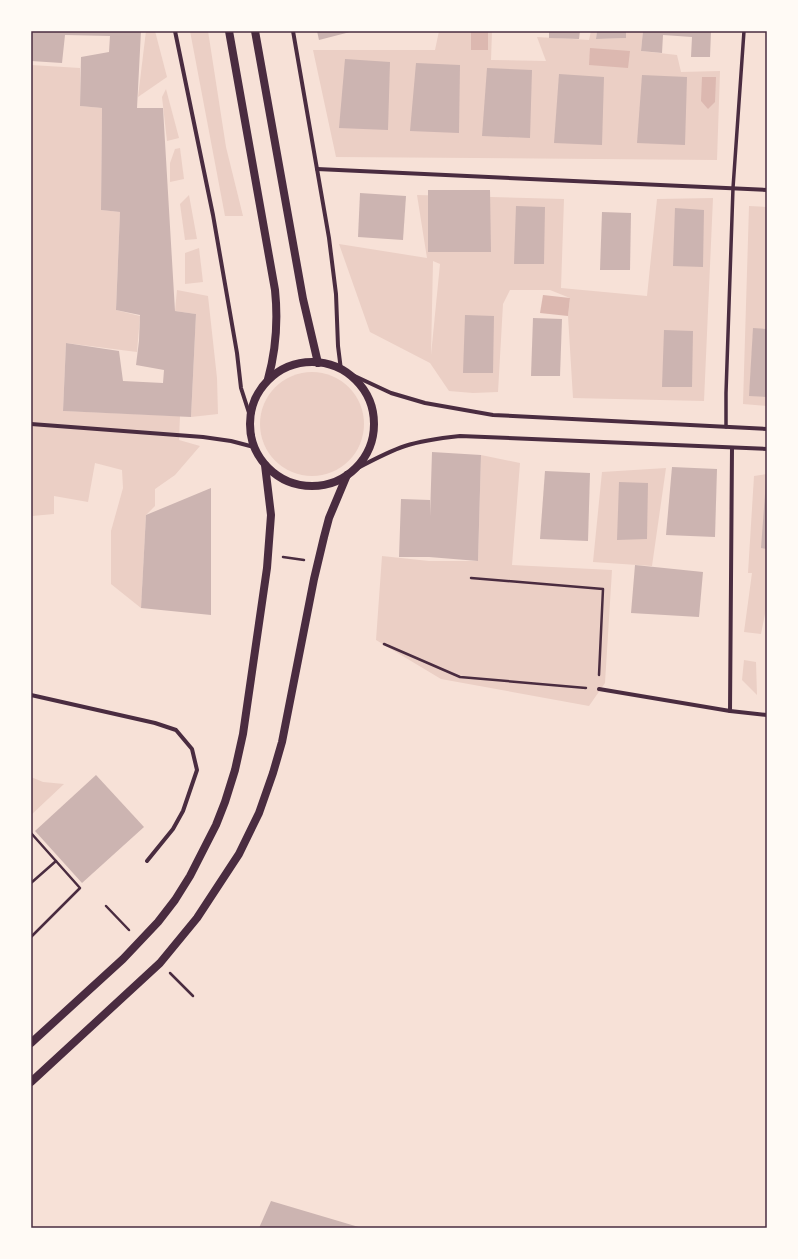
<svg xmlns="http://www.w3.org/2000/svg" width="798" height="1259" viewBox="0 0 798 1259" font-family="'Roboto Condensed',sans-serif">
<style>
.green{fill:#ebcfc5;fill-rule:evenodd}
.water{fill:#dcb8b0}
.building{fill:#ccb4b1}
.lines{fill:none;stroke-linecap:round;stroke-linejoin:round}
.path{stroke:#4a2c40;stroke-width:2.5}
.pedestrian{stroke:#4a2c40;stroke-width:3.5}
.minor{stroke:#4a2c40;stroke-width:4}
.secondary{stroke:#4a2c40;stroke-width:8}
.neatline{fill:none;stroke:#4a2c40;stroke-width:1.5}
</style>
<rect width="100%" height="100%" fill="#f7e1d7"/>
<g class="green">
<path d="M146 31H155L167 77 138 97Z"/>
<path d="M190 31H208L226 147 243 216H225Z"/>
<path d="M439 31H492L491 60 546 61 537 37 589 40 591 31H597L596 39 626 38V31H643L641 51 677 55 681 72 720 71 717 160 336 157 313 50H435Z"/>
<path d="M31 65 80 68V106L102 108 101 210 120 212 116 310 140 316 137 352 66 343 63 411 180 416 179 440 200 446 175 475 155 489V506L146 515 141 608 111 584V531L123 488 122 470 95 463 88 502 54 496V514L32 516 31 557Z"/>
<path d="M166 89 179 138 167 141 162 97Z"/>
<path d="M180 148 184 179 170 182V163L175 149Z"/>
<path d="M189 195 197 239 185 240 180 204Z"/>
<path d="M417 195 564 199 561 288 647 296 657 199 713 198 704 401 573 398 568 316 570 298 550 290H510L503 304 498 392 473 393 449 391 430 363 370 332 339 244 427 258ZM433 261 440 264 431 355Z"/>
<path d="M749 206 767 207V406L743 404Z"/>
<path d="M199 248 203 282 185 284V253Z"/>
<path d="M177 290 208 296 217 378 218 414 191 417 196 314 175 311Z"/>
<circle cx="312" cy="424" r="52"/>
<path d="M481 455 520 463 512 565 612 570 605 683 589 706 441 679 376 640 382 556 429 561H478Z"/>
<path d="M666 468 652 566 593 562 602 472Z"/>
<path d="M767 474V604L761 634 744 632 752 573H748L754 476Z"/>
<path d="M744 660 756 662 757 695 742 680Z"/>
<path d="M31 777 43 782 64 784 31 815Z"/>
</g>
<g class="water">
<rect x="471" y="31" width="17" height="19"/>
<path d="M590 48 630 51 628 68 589 65Z"/>
<path d="M702 77H716L715 102 708 109 701 101Z"/>
<path d="M543 295 570 298 568 316 540 313Z"/>
</g>
<g class="building">
<path d="M31 31H141L137 108H163L175 311 196 314 191 417 63 411 66 343 119 351 123 381 163 383 164 370 136 365 139 341 140 315 116 310 120 212 101 210 102 108 80 106 81 57 109 52 110 36 65 35 62 63 31 61Z"/>
<path d="M317 31H350V32L319 40Z"/>
<path d="M549 31H580L579 39 549 38Z"/>
<path d="M597 31H626V38L596 39Z"/>
<path d="M643 31H711L710 57H691L692 37 663 35 662 53 641 51Z"/>
<path d="M345 59 390 62 388 130 339 128Z"/>
<path d="M416 63 460 65 459 133 410 131Z"/>
<path d="M487 68 532 70 530 138 482 136Z"/>
<path d="M559 74 604 77 602 145 554 143Z"/>
<path d="M642 75 687 77 685 145 637 143Z"/>
<path d="M428 190H490L491 252H428Z"/>
<path d="M360 193 406 196 403 240 358 237Z"/>
<path d="M516 206 545 207 544 264H514Z"/>
<path d="M675 208 704 210 703 267 673 266Z"/>
<path d="M602 212 631 213 630 270H600Z"/>
<path d="M465 315 494 316 493 373H463Z"/>
<path d="M533 318 562 319 560 376H531Z"/>
<path d="M753 328 767 329V397L749 396Z"/>
<path d="M664 330 693 331 692 387H662Z"/>
<path d="M432 452 481 455 478 561 429 557H399L401 499 430 500V517Z"/>
<path d="M672 467 717 469 715 537 666 535Z"/>
<path d="M545 471 590 473 588 541 540 539Z"/>
<path d="M766 481H767V549L761 548Z"/>
<path d="M619 482 648 483 647 539 617 540Z"/>
<path d="M211 488V615L141 608 146 515Z"/>
<path d="M635 565 703 572 699 617 631 613Z"/>
<path d="M96 775 144 827 82 883 35 831Z"/>
<path d="M271 1201 362 1228H259Z"/>
</g>
<g class="lines">
<g class="path">
<path d="M283 557 304 560"/>
<path d="M471 578 603 589 599 675"/>
<path d="M384 644 460 677 586 688"/>
<path d="M31 833 80 888 31 937"/>
<path d="M31 883 56 861"/>
<path d="M106 906 129 930"/>
<path d="M170 973 193 996"/>
</g>
<path class="pedestrian" d="M726 427V393L733 188 744 31"/>
<g class="minor">
<path d="M175 31 213 215 237 353 241 388 250 416"/>
<path d="M293 31 329 238 336 294 338 346 341 370"/>
<path d="M317 169 767 190"/>
<path d="M346 372 391 393 425 403 493 415 767 429"/>
<path d="M31 424 203 437 231 441 254 447"/>
<path d="M352 471C369 462 387 452 405 446 423 440 441 438 460 436L767 449"/>
<path d="M599 689 730 711 767 715"/>
<path d="M31 695 155 723 176 730 192 749 197 770 183 811 173 829 147 861"/>
<path d="M730 711 732 448"/>
</g>
<g class="secondary">
<path d="M229 31 275 290C278 319 276 350 268 379"/>
<path d="M255 31 303 299 318 363"/>
<circle cx="312" cy="424" r="62"/>
<path d="M31 1043 123 959 158 922 175 900 190 876 216 825 225 802 235 770 243 734 267 568 271 515 265 465"/>
<path d="M31 1082 160 963 197 918 239 854 259 813 273 773 282 742 314 579 324 537 329 518 347 475"/>
</g>
</g>
<rect width="798" height="1259" fill="none" stroke="#fffaf5" stroke-width="64"/>
<rect x="32" y="32" width="734" height="1195" class="neatline"/>
</svg>
